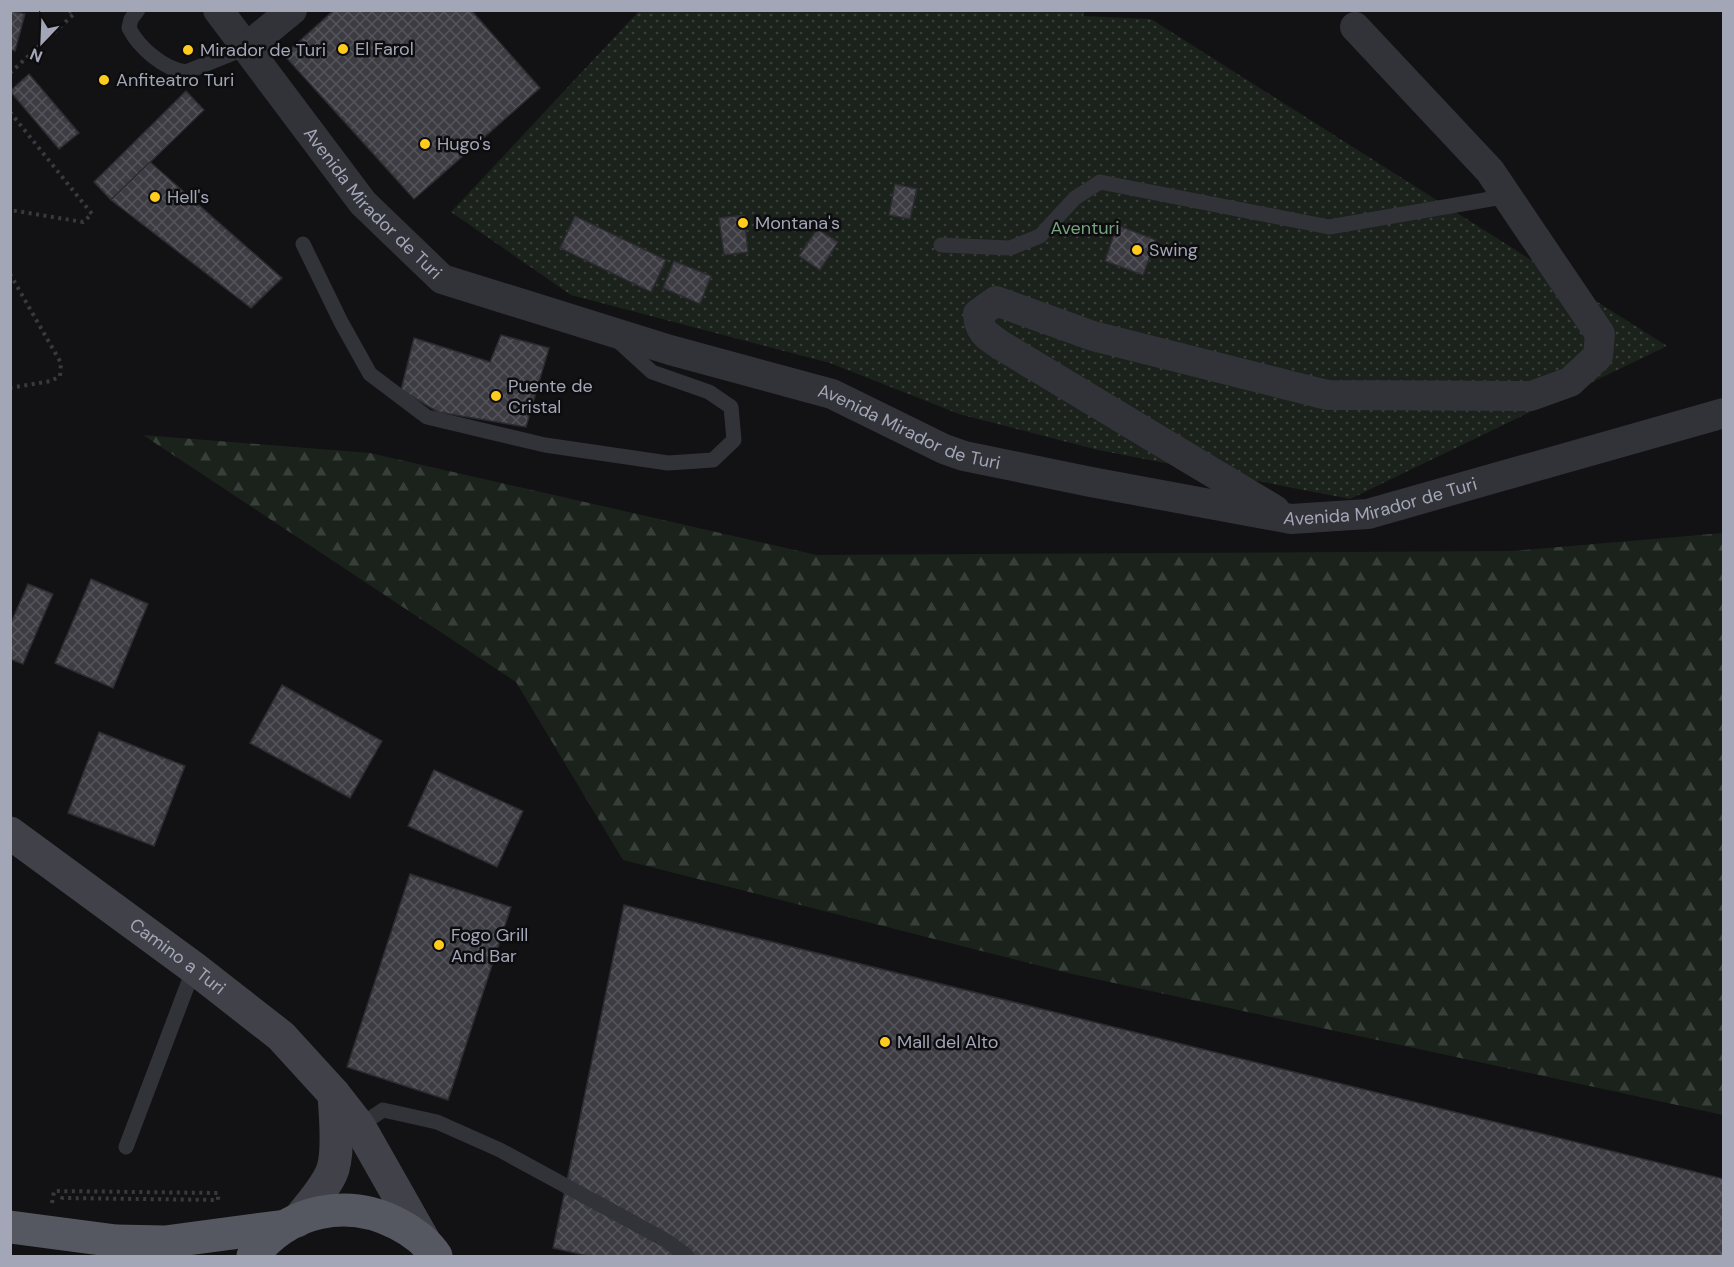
<svg xmlns="http://www.w3.org/2000/svg" width="1734" height="1267" viewBox="0 0 1734 1267" font-family="'DM Sans',sans-serif">
<style>
.green{fill:url(#green-dots)}
.forest{fill:url(#forest-firs)}
.building{fill:url(#building-cross-hatch);stroke:#2c2c30;stroke-width:1.5}
.lines{fill:none;stroke-linecap:round;stroke-linejoin:round}
.path{stroke:#383a40;stroke-width:4;stroke-dasharray:3 4.5;stroke-linecap:butt}
.service{stroke:#323339;stroke-width:15}
.minor{stroke:#323339;stroke-width:30}
.secondary{stroke:#404149;stroke-width:33}
.trunk{stroke:#565861;stroke-width:33}
.poi-dot{fill:#ffcc1e;stroke:#0d0d0f;stroke-width:2}
.labels{text-anchor:middle;dominant-baseline:central;stroke-width:5;stroke-linejoin:round;paint-order:stroke}
.poi-label{font-size:18px;fill:#a2a6b6;stroke:#0d0d0f;text-anchor:start}
.street-label{font-size:18px;fill:#a2a6b6;stroke:#0d0d0f}
.park-label{font-size:18px;fill:#77a37e;stroke:#0d0d0f}
</style>
<defs>
<pattern id="green-dots" width="8" height="8" patternUnits="userSpaceOnUse" patternTransform="scale(1.5)"><rect width="8" height="8" fill="#1a221b"/><path d="M2 2h.1M6 6h.1" fill="none" stroke="#383f3a" stroke-width="1.8" stroke-linecap="round"/></pattern>
<pattern id="forest-firs" width="22" height="20" patternUnits="userSpaceOnUse" patternTransform="scale(1.5)"><rect width="22" height="20" fill="#1a221b"/><path d="M5 1l3.5 6h-7zM16 11l3.5 6h-7z" fill="#383f3a"/></pattern>
<pattern id="building-cross-hatch" width="8" height="8" patternUnits="userSpaceOnUse" patternTransform="scale(1.5)"><rect width="8" height="8" fill="#3c3c42"/><path d="M0 0l8 8M0 8l8-8" fill="none" stroke="#55555b"/></pattern>
</defs>
<rect width="100%" height="100%" fill="#121214"/>
<path class="green" d="M639 11H1085L1083 16 1151 19 1667 346 1350 499 1098 450 959 414 830 363 571 295 451 212Z"/>
<path class="forest" d="M143 435 370 453 817 555 1512 551 1723 533V1115L1068 973 623 860 516 682Z"/>
<g class="building">
<path d="M10 10 25 14 15 51 10 49Z"/>
<path d="M334 10H471L540 88 414 199 284 55Z"/>
<path d="M29 74 79 133 59 149 10 91Z"/>
<path d="M186 91 204 110 111 200 94 182Z"/>
<path d="M150 162 282 278 251 308 111 200Z"/>
<path d="M895 184 917 189 910 219 889 215Z"/>
<path d="M744 215 748 252 724 255 719 218Z"/>
<path d="M575 216 666 260 651 292 560 248Z"/>
<path d="M1117 225 1156 240 1143 275 1105 261Z"/>
<path d="M817 229 838 242 820 270 799 256Z"/>
<path d="M674 261 711 276 700 304 663 288Z"/>
<path d="M501 335 549 348 526 427 438 412 401 390 414 338 490 362Z"/>
<path d="M91 579 148 604 113 688 55 663Z"/>
<path d="M28 584 53 594 23 664 10 659V625Z"/>
<path d="M282 685 382 741 350 798 250 743Z"/>
<path d="M99 732 185 766 154 846 68 813Z"/>
<path d="M434 770 523 811 497 867 408 826Z"/>
<path d="M410 874 511 907 448 1100 347 1067Z"/>
<path d="M624 905 1724 1179V1256H588L553 1248Z"/>
</g>
<g class="lines">
<g class="path">
<path d="M10 73 74 14 68 10"/>
<path d="M10 112 92 214 83 222 10 210"/>
<path d="M10 274 61 363 60 376 51 381 10 388"/>
<path d="M52 1203 54 1191 218 1193V1200L62 1198V1202"/>
</g>
<g class="service">
<path d="M138 10 131 19 129 28C139 48 164 69 186 72L246 48"/>
<path d="M303 244 341 322 370 374 427 417 545 445 668 463 713 460 734 440 731 407 709 392 652 372 618 341"/>
<path d="M941 245 1010 248 1040 236 1075 198 1100 182 1329 227 1508 196"/>
<path d="M359 1126 383 1110 437 1122 500 1150 667 1241 687 1256"/>
<path d="M126 1147 194 968"/>
</g>
<g class="minor">
<path id="s1" d="M218 10 363 203 442 279 670 350 832 394 944 449 964 456 1091 482 1291 519 1368 514 1724 413"/>
<path d="M246 48 292 10"/>
<path d="M1275 510 1002 346C987 336 979 332 978 314L996 301 1093 336 1327 395 1531 396 1570 382 1598 356 1600 334 1490 171 1355 27"/>
</g>
<g class="secondary">
<path id="s2" d="M10 833 194 968 281 1036 334 1094 359 1126 427 1246"/>
<path d="M297 1221C309 1206 323 1191 331 1174 340 1155 335 1115 334 1094"/>
</g>
<g class="trunk">
<path d="M10 1227 116 1241 165 1242 286 1226"/>
<path d="M253 1256C288 1210 347 1197 398 1224 412 1231 428 1243 436 1256"/>
</g>
</g>
<g class="poi-dot">
<circle cx="343" cy="49" r="6"/>
<circle cx="188" cy="50" r="6"/>
<circle cx="104" cy="80" r="6"/>
<circle cx="425" cy="144" r="6"/>
<circle cx="155" cy="197" r="6"/>
<circle cx="743" cy="223" r="6"/>
<circle cx="1137" cy="250" r="6"/>
<circle cx="496" cy="396" r="6"/>
<circle cx="439" cy="945" r="6"/>
<circle cx="885" cy="1042" r="6"/>
</g>
<g class="labels">
<g class="poi-label">
<text x="355" y="49">El Farol</text>
<text x="200" y="50">Mirador de Turi</text>
<text x="116" y="80">Anfiteatro Turi</text>
<text x="437" y="144">Hugo's</text>
<text x="167" y="197">Hell's</text>
<text x="755" y="223">Montana's</text>
<text x="1149" y="250">Swing</text>
<text x="508" y="386">Puente de<tspan x="508" dy="21">Cristal</tspan></text>
<text x="451" y="935">Fogo Grill<tspan x="451" dy="21">And Bar</tspan></text>
<text x="897" y="1042">Mall del Alto</text>
</g>
<g class="street-label">
<text stroke="none"><textPath href="#s1" startOffset="248">Avenida Mirador de Turi</textPath></text>
<text stroke="none"><textPath href="#s1" startOffset="842">Avenida Mirador de Turi</textPath></text>
<text stroke="none"><textPath href="#s1" startOffset="1328">Avenida Mirador de Turi</textPath></text>
<text stroke="none"><textPath href="#s2" startOffset="208">Camino a Turi</textPath></text>
</g>
<g class="park-label">
<text x="1085" y="228">Aventuri</text>
</g>
</g>
<rect width="1734" height="1267" fill="none" stroke="#a2a6b6" stroke-width="24"/>
<g transform="translate(42 42) rotate(203)" stroke="#0d0d0f" stroke-width="4.5" paint-order="stroke">
<path d="M0-4.5L10 22L0 15L-10 22Z" fill="#a2a6b6"/>
<text y="-9" font-size="16" font-weight="bold" text-anchor="middle" fill="#a2a6b6">N</text>
</g>
</svg>
